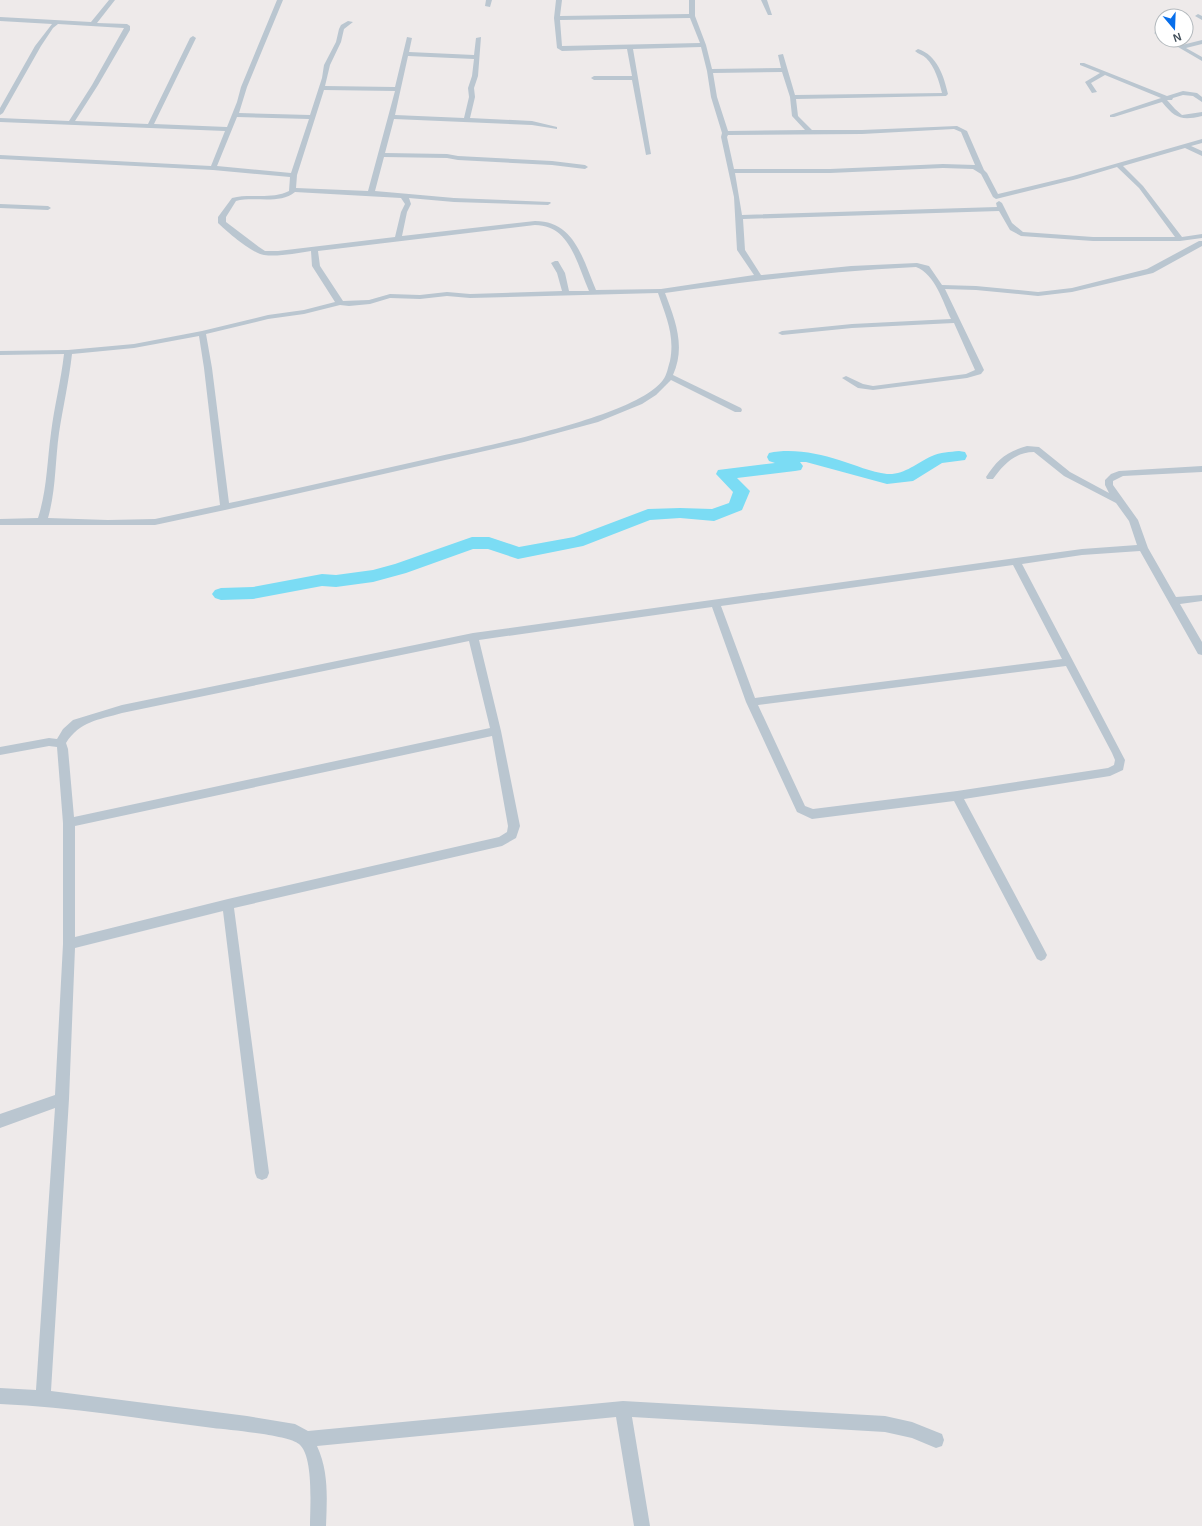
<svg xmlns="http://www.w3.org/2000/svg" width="1202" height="1526" viewBox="0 0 1202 1526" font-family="Arial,sans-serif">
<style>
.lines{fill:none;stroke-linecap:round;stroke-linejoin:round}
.river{fill:#7bdcf4;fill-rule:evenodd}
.minor{fill:#bac6d0;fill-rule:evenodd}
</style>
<rect width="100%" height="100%" fill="#eeeaea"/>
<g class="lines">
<path class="river" d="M959 451 965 452 967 456 965 460 942 463 913 481 887 484 806 462H800L803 466 801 470 795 471 737 478 750 491 742 510 714 521 680 518 650 520 583 546 518 559 488 549H473L406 573 373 582 336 587 322 586 253 599 221 600 215 598 212 594 215 590 221 588 253 587 322 574 336 575 373 570 395 564 472 537H489L519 547 574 537 648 509 680 508 712 509 729 503 733 492 716 474 718 470 775 463 769 461 767 457 769 453C791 448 818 453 839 460 855 465 871 472 887 474 905 475 916 463 932 456 940 452 950 452 959 451Z"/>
<g class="minor">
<path d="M109 0H115L97 23 127 24 130 26V30L98 85 75 121 148 124 190 38 193 36 196 38 154 124 227 127 237 102 241 87 277 0H283L247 87 239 113 310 115 322 78 324 65 336 42 339 29 341 25 348 21 353 22 344 29 341 42 330 65 325 86 395 87 407 37 412 38 409 52 474 55 476 38 481 37 478 76 474 88 475 97 470 118 532 121 557 127V129L532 125 394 119 385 153 447 154 458 156 552 161 585 165 588 167 585 169 552 165 458 160 447 158 384 157 375 191 454 198 550 202 551 203 548 205 454 202 409 198 411 204 407 212 402 236 535 221C575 221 583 260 596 290L661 289 754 275 737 250 734 197 721 137 722 133 711 97 707 71 701 47 633 49 651 154 646 155 632 80H594L591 78 594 76H632L627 49 562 51 557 48 554 18 556 0H562L560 16 689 14V0H695V16L706 45 712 69 781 68 778 55 783 54 795 95 942 93C939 81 935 67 926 58 923 55 918 54 915 51L918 49C937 55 944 76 948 94L946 96 796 99 798 116 812 130H862L957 126 967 131 984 170 987 173 998 194 1073 176 1202 139V143L1191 146 1202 151V156L1185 148 1123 166 1143 186 1182 237 1202 234V238L1180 241H1093L1021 236 1010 230 999 211 743 219 745 250 761 275 851 266 917 263 929 266 942 285 976 286 1038 292 1072 288 1147 269 1199 241H1202V246L1153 273 1072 292 1038 296 976 290 945 289 984 370 981 374 967 378 873 390 858 388 842 378 846 376 863 384 873 386 966 374 975 370 954 323 852 328 782 335 778 333 782 331 852 324 951 319C943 302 935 274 916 267 832 271 749 281 665 293 675 320 686 346 673 375L741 408 742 410 741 412H735L671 380 656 395 642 404 598 422 524 442 225 510 155 525H0V519L38 518C47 490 47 462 51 433 54 407 61 381 64 354L0 355V351L68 350 134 344 202 331 268 315 304 310 335 302 312 266 311 251C296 253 279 257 264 255 253 254 226 231 218 223V217L232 198C250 193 271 200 289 191L290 177 213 170 0 159V155L211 166 225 131 0 122V118L69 121 92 85 124 28 58 24 53 28 41 46 3 113 0 115V108L35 46 52 24 0 21V17L91 22ZM690 18 700 43 562 46 560 20ZM408 56 474 59 472 76 468 88 469 97 464 118 395 115ZM782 72 790 97 792 116 805 130 728 131 717 97 713 73ZM324 90 395 91 368 191 296 188 297 175ZM237 117 309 119 291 173 217 166ZM954 129 961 132 975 165 943 164 830 169H734L727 137 728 135 862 134ZM1117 167 1139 188 1175 237H1093L1023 232 1012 223 1002 203 999 201 996 203 997 207 742 215 735 173H830L943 168 973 169 981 174 993 197 996 199 1077 179ZM295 192 401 198 405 204 401 212 395 237 278 251H265L259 247 226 222V217L236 201C255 196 279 205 295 192ZM535 225C570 225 577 264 589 291H569L565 273 558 261H555L551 263 557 273 562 291 470 294 447 292 420 295 390 294 369 300 343 301 320 266 318 251ZM658 293C666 317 675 335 670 361 668 367 667 375 663 380 636 418 475 448 427 459 361 474 295 489 229 503L212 368 206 334 268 319 304 314 340 305 349 306 370 304 390 298 420 299 447 296 470 298ZM199 336 204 368 220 505 155 519 108 520 48 518C56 490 55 462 59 433 63 407 69 381 72 354L134 348Z"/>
<path d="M486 0H492L490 7 485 6Z"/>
<path d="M761 0H767L772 15H768Z"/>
<path d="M1198 14 1202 16V20L1195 16Z"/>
<path d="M1157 31 1162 34V38L1154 33Z"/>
<path d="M1166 40H1173L1182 45 1202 40V44L1186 48 1202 57V61Z"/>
<path d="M1080 63H1084L1167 96 1183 91 1197 93 1202 97V102L1193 96 1183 95 1173 98 1172 100H1167L1175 109 1182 115 1202 112V116C1181 121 1175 118 1162 102L1114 117H1110V115L1161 98 1105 75 1091 83 1097 92 1092 93 1085 82 1100 73 1080 65Z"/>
<path d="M0 204 48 206 51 208 48 210 0 208Z"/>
<path d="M1027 446 1039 447 1070 472 1109 493 1105 485V480L1111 474 1119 471 1202 466V472L1123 476 1113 481V485L1138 520 1148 548 1176 597 1202 595V601L1180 604 1202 642V655L1198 654 1140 551 1082 555 1022 564 1125 760 1123 770 1110 776 964 799 1045 951 1047 955 1045 959 1041 961 1037 959 954 801 812 819 797 812 746 702 712 607 479 640 501 731 520 826 516 838 502 846 234 908 269 1173 267 1178 262 1180 257 1178 255 1173 223 911 75 948 69 1099 51 1391 247 1416 295 1424 308 1431 623 1401 885 1416 912 1422 942 1434 944 1440 942 1446 936 1448 912 1438 885 1432 632 1417 650 1526H634L616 1417 317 1446C329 1472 327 1498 326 1526H310C310 1507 314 1456 299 1444 289 1435 230 1430 213 1428 142 1419 71 1407 0 1404V1388L36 1390 55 1108 0 1128V1114L55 1095 63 944V823L57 747 49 746 0 755V747L49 738 57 739 63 729 73 720 122 705 473 633 1082 549 1137 545 1129 521 1116 503 1064 476 1034 452C1015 452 1003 465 993 479H987L986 477C997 460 1006 452 1027 446ZM1013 565 1062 659 755 698 721 606ZM469 641 490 728 74 817 68 749 66 743C80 721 98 720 122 713ZM1066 666 1112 753 1115 760 1114 765 1108 768 957 791 813 809 805 806 758 705ZM492 736 508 826 507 832 499 837 228 899 75 937V826Z"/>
</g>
</g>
<g transform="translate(1174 28) rotate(161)"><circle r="19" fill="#ffffff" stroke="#b3b9bd"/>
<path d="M0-3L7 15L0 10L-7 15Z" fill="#076eeb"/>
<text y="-6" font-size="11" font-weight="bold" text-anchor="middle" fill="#424f5a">N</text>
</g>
</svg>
